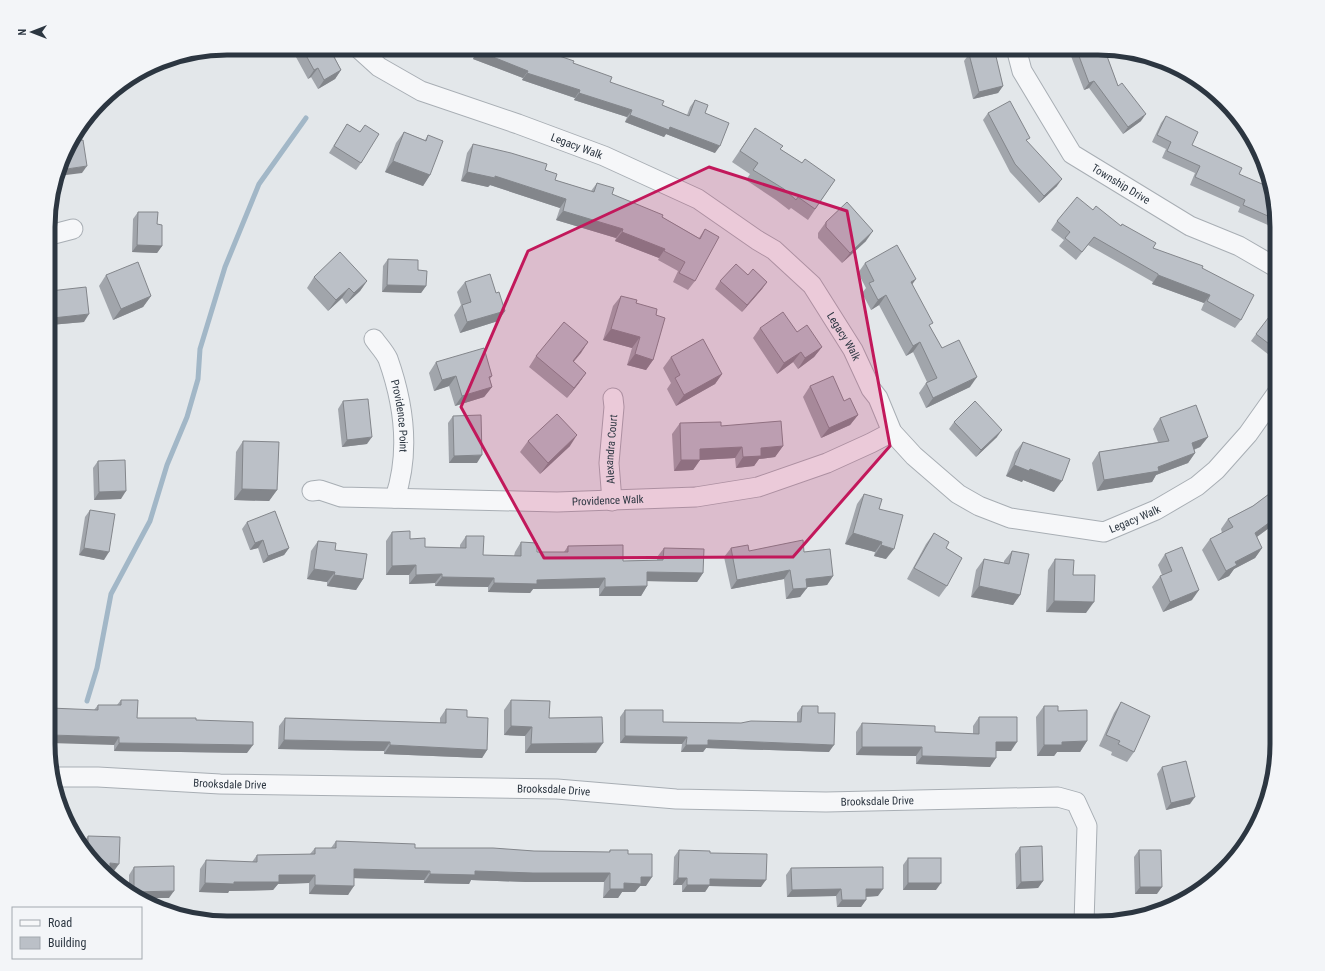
<svg xmlns="http://www.w3.org/2000/svg" width="1325" height="971" viewBox="0 0 1325 971" font-family="'Roboto Condensed',sans-serif">
<style>
.lines{fill:none;stroke-linecap:round;stroke-linejoin:round}
.stream{stroke:#a2b7c7;stroke-width:5}
.street-casing{stroke:#a8aeb4;stroke-width:21}
.street{stroke:#f6f7f9;stroke-width:19}
.wall{fill:#a1a5ab}
.shaded-wall{fill:#83868b}
.building{fill:#bbc0c7;stroke:#83868b}
.marked{fill:#c2185b;fill-opacity:0.2;stroke:#c2185b;stroke-width:3;stroke-linejoin:round}
.labels{text-anchor:middle;dominant-baseline:central;stroke-width:3.5;stroke-linejoin:round;paint-order:stroke}
.street-label{font-size:11px;fill:#2c3641;stroke:#f3f5f8}
.rim{fill:none;stroke:#2c3641;stroke-width:5}
</style>
<rect width="100%" height="100%" fill="#e3e7ea"/>
<g class="lines">
<path class="stream" d="M87 701 97 668 111 594 150 521 167 465 187 417 198 379 200 349 225 267 259 184 306 118"/>
<defs>
<g id="street">
<path id="s1" d="M358 48 379 67 421 91 518 124 604 156 698 199 757 240 774 250 812 285 853 350 871 389 878 398 892 432 914 456 958 494 979 506 1010 518 1104 532 1156 510 1197 486 1216 470 1248 434 1277 393"/>
<path id="s2" d="M1016 48 1022 71 1072 154 1190 226 1239 246 1277 268"/>
<path d="M50 235 73 229"/>
<path id="s3" d="M374 339C378 345 385 352 388 359 404 404 410 453 395 498"/>
<path id="s4" d="M312 491 320 490 341 497 557 502 696 497 758 487 827 463 871 443 892 432"/>
<path id="s5" d="M612 501 609 463 614 407 613 398"/>
<path id="s6" d="M53 777H98L220 784 557 789 676 799 826 802 1058 797 1076 802 1087 826 1084 923"/>
</g>
</defs>
<use href="#street" class="street-casing"/>
<use href="#street" class="street"/>
</g>
<g class="wall">
<path d="M291 48H332L335 58 341 70 335 79 318 89 311 77 308 79Z"/>
<path d="M460 48H529L534 50 535 48 573 63 610 82 662 105 687 115 690 107 695 100 705 113 715 153 666 134 664 137 625 122 627 117 574 100 575 98 522 80 523 78 473 59 475 53Z"/>
<path d="M1071 48H1104L1118 86 1141 121 1123 134 1089 88 1084 90 1069 51Z"/>
<path d="M969 54 1003 86 998 93 973 99 964 61Z"/>
<path d="M988 113 1027 141 1057 186 1039 203 1010 172 983 120Z"/>
<path d="M1166 116 1192 145 1239 174 1277 216V229L1238 212 1240 207 1190 185 1195 173 1162 158 1166 149 1152 142 1161 123Z"/>
<path d="M347 124 360 132 365 125 361 163 356 170 329 153Z"/>
<path d="M755 128 780 149 802 163 835 180 808 220 791 208 789 210 776 200 746 180 750 174 732 162Z"/>
<path d="M404 132 425 140 428 135 430 175 423 186 385 172 396 143Z"/>
<path d="M473 144 545 170 555 180 591 191 597 183 612 194 662 217 699 238 705 229 695 281 688 290 673 282 678 271 658 260 659 258 615 241 616 238 556 220 560 208 490 185 488 187 461 181 467 153Z"/>
<path d="M1093 210 1120 226 1153 248 1202 268 1241 320 1235 328 1201 310 1204 303 1152 284 1153 282 1088 245 1076 260 1059 246 1064 240 1051 230 1057 221Z"/>
<path d="M138 212 157 224 162 246 157 253 132 252 133 219Z"/>
<path d="M826 222 866 241 842 263 818 238V233Z"/>
<path d="M388 259 418 270 426 286 421 293 382 292 383 266Z"/>
<path d="M865 263 912 284 930 327 942 348 970 387 926 408 919 393 926 383 927 382 913 352 906 356 879 305 871 310 862 293 866 288 858 273Z"/>
<path d="M106 275 151 296 143 307 113 320 99 286Z"/>
<path d="M748 275 767 282 762 289 742 312 715 289 720 281Z"/>
<path d="M314 277 367 281 360 291 346 304 342 298 328 311 307 288Z"/>
<path d="M465 282 496 293 505 311 498 321 460 333 454 315 461 305 457 292Z"/>
<path d="M50 291 84 322 50 325Z"/>
<path d="M621 296 636 303 656 315 653 360 646 370 627 365 632 348 603 340 613 306Z"/>
<path d="M1277 317V361L1251 341 1256 334Z"/>
<path d="M760 328 797 332 822 347 814 357 798 369 793 362 777 374 753 338Z"/>
<path d="M588 342 573 362 586 373 579 383 567 398 529 367 536 356Z"/>
<path d="M671 357 722 374 715 384 676 406 667 389 671 383 663 368Z"/>
<path d="M436 362 492 376 490 379 492 387 484 397 455 406 449 386 434 391 429 373Z"/>
<path d="M810 386 844 401 858 415 850 425 821 438 803 397Z"/>
<path d="M343 401 367 444 342 447 338 409Z"/>
<path d="M453 416 477 463H449L448 423Z"/>
<path d="M1160 418 1208 437 1200 447 1194 450 1195 453 1188 463 1156 475 1152 482 1097 491 1092 463 1099 452 1158 442 1153 429Z"/>
<path d="M954 422 997 437 976 457 949 429Z"/>
<path d="M680 423 721 426 783 446 775 457 759 459 754 466 736 468 735 458 700 460 693 470 674 471 672 434Z"/>
<path d="M243 441 277 490 269 501 234 500 236 452Z"/>
<path d="M528 441 570 446 540 474 520 452Z"/>
<path d="M1023 442 1054 492 1023 480 1022 482 1006 476 1015 452Z"/>
<path d="M98 461 121 499 94 500 93 468Z"/>
<path d="M1277 482V522L1257 537 1262 548 1255 558 1234 569 1229 576 1218 581 1202 550 1210 539 1222 533 1221 529 1228 519 1253 506 1273 491 1272 489Z"/>
<path d="M864 494 879 509 886 559 874 556 875 552 845 544 857 504Z"/>
<path d="M90 510 104 560 79 555 85 517Z"/>
<path d="M247 522 289 548 284 555 263 563 258 548 250 550 242 529Z"/>
<path d="M392 532 410 539 425 547 460 548V545L466 536 483 555 514 556 515 552 521 542 537 552H564L568 546 623 561 657 560V557L664 548 703 573 697 582 647 581V586L641 596H599V588L533 589 530 593 488 592V587L435 586V583L409 584V575H386V541Z"/>
<path d="M934 533 946 548 947 586 939 597 907 579 926 544Z"/>
<path d="M318 541 335 550 363 579 356 590 327 586V582L307 579 311 551Z"/>
<path d="M731 548 749 551 804 552 833 576 827 585 807 587 800 597 786 599 784 579 731 589 724 557Z"/>
<path d="M1012 551 1020 595 1013 605 971 597 976 570 984 559 1004 563V561Z"/>
<path d="M1165 554 1192 600 1163 612 1152 587 1160 576 1162 575 1158 565Z"/>
<path d="M1055 559 1073 575 1086 613 1046 612 1048 570Z"/>
<path d="M121 700 137 718 196 720 247 753 114 751V745L94 710 98 705H117Z"/>
<path d="M511 700 549 718 596 753H525V736L504 735V710Z"/>
<path d="M1121 702 1134 752 1127 762 1111 755 1112 752 1099 746 1114 713Z"/>
<path d="M802 706 818 713 829 752 706 748 703 752H681L682 744 620 743V717L625 710 663 722 741 723 797 722V713Z"/>
<path d="M1044 706 1058 711 1087 741 1080 752H1057L1054 756H1037L1036 717Z"/>
<path d="M446 709 467 717 487 750 482 758 384 754V751L278 749 279 726 285 718 440 723V718Z"/>
<path d="M979 717 1011 751H996L990 767 916 764V756L856 755V732L862 723 935 732 973 734V726Z"/>
<path d="M1162 767 1190 804 1166 810 1157 774Z"/>
<path d="M88 836 114 871H109L107 874 83 846V843Z"/>
<path d="M336 841 415 848 534 851 609 852 610 850 628 854 646 886H640L635 892H622L618 898H603L604 882H526L471 880 469 884 424 883V880L354 878 348 895 309 894V883L278 884 273 890 229 891 228 893 199 892 200 869 206 860 252 862 257 855 310 854 315 848H331Z"/>
<path d="M1020 847 1043 881 1038 888 1016 889 1015 854Z"/>
<path d="M679 850 710 853 761 887 709 886 705 892H682V885H673L674 857Z"/>
<path d="M1139 850 1157 894H1135L1134 857Z"/>
<path d="M908 858 936 890H903V865Z"/>
<path d="M134 867 169 898H140L129 892V875Z"/>
<path d="M791 868 878 896 866 897V900L861 907H837L836 896 787 897 786 875Z"/>
<path d="M1015 918V923H1012Z"/>
</g>
<g class="shaded-wall">
<path d="M460 48H478L475 53Z"/>
<path d="M478 51 528 71 523 78 473 59Z"/>
<path d="M318 68 311 77 308 79 314 70Z"/>
<path d="M341 70 335 79 318 89 324 80Z"/>
<path d="M527 73 580 90 575 98 522 80Z"/>
<path d="M1094 81 1089 88 1084 90 1089 83Z"/>
<path d="M1003 86 998 93 973 99 979 92Z"/>
<path d="M579 93 632 110 627 117 574 100Z"/>
<path d="M1146 114 1141 121 1123 134 1128 127Z"/>
<path d="M630 115 670 127 720 146 715 153 666 134 664 137 625 122Z"/>
<path d="M393 161 430 175 423 186 385 172Z"/>
<path d="M87 166 82 173 58 176 60 170Z"/>
<path d="M467 172 495 176 566 199 560 208 490 185 488 187 461 181Z"/>
<path d="M1062 179 1057 186 1039 203 1044 196Z"/>
<path d="M563 211 623 229 616 238 556 220Z"/>
<path d="M873 231 866 241 842 263 850 253Z"/>
<path d="M622 232 665 249 659 258 615 241Z"/>
<path d="M137 245 162 246 157 253 132 252Z"/>
<path d="M1158 275 1210 295 1204 303 1152 284Z"/>
<path d="M916 279 909 289 911 282Z"/>
<path d="M367 281 360 291 346 304 354 293Z"/>
<path d="M767 282 762 289 742 312 747 305Z"/>
<path d="M387 285 426 286 421 293 382 292Z"/>
<path d="M349 288 342 298 328 311 336 300Z"/>
<path d="M886 295 879 305 871 310 878 300Z"/>
<path d="M151 296 143 307 113 320 121 309Z"/>
<path d="M505 311 498 321 460 333 467 322Z"/>
<path d="M89 314 84 322 50 325V323L53 318Z"/>
<path d="M611 329 640 337 632 348 603 340Z"/>
<path d="M588 342 581 353 565 372 573 361Z"/>
<path d="M920 342 913 352 906 356 913 346Z"/>
<path d="M822 347 814 357 798 369 805 358Z"/>
<path d="M801 352 793 362 777 374 784 363Z"/>
<path d="M635 354 653 360 646 370 627 365Z"/>
<path d="M586 373 579 383 567 398 574 388Z"/>
<path d="M722 374 715 384 676 406 684 395Z"/>
<path d="M456 376 449 386 434 391 442 380Z"/>
<path d="M977 377 970 387 926 408 933 398Z"/>
<path d="M492 387 484 397 455 406 462 396Z"/>
<path d="M858 415 850 425 821 438 829 428Z"/>
<path d="M1002 430 997 437 976 457 981 450Z"/>
<path d="M577 435 570 446 540 474 548 463Z"/>
<path d="M372 437 367 444 342 447 347 440Z"/>
<path d="M1208 437 1200 447 1184 453 1192 443Z"/>
<path d="M783 446 775 457 759 459 754 466 736 468 743 457 761 448Z"/>
<path d="M742 447 735 458 700 460 693 470 674 471 681 460 700 449Z"/>
<path d="M1195 453 1188 463 1156 475 1152 482 1097 491 1104 480 1158 467Z"/>
<path d="M482 455 477 463H449L454 456Z"/>
<path d="M1014 465 1030 469 1062 481 1054 492 1023 480 1022 482 1006 476Z"/>
<path d="M242 489 277 490 269 501 234 500Z"/>
<path d="M126 491 121 499 94 500 99 492Z"/>
<path d="M1277 517V522L1247 544 1255 533Z"/>
<path d="M853 533 882 542 875 552 845 544Z"/>
<path d="M263 540 258 548 250 550 255 543Z"/>
<path d="M881 545 894 549 886 559 874 556Z"/>
<path d="M84 548 109 552 104 560 79 555Z"/>
<path d="M289 548 284 555 263 563 268 556Z"/>
<path d="M1262 548 1255 558 1234 569 1229 576 1218 581 1226 571 1235 562Z"/>
<path d="M416 565 409 575H386L392 566Z"/>
<path d="M314 569 335 572 327 582 307 579Z"/>
<path d="M790 570 784 579 731 589 737 580Z"/>
<path d="M647 572 703 573 697 582 641 581Z"/>
<path d="M442 574 435 583 409 584 416 575Z"/>
<path d="M334 575 363 579 356 590 327 586Z"/>
<path d="M833 576 827 585 799 588 806 579Z"/>
<path d="M442 577 494 578 488 587 435 586Z"/>
<path d="M605 578 599 588 533 589 530 593 488 592 494 583 537 580Z"/>
<path d="M647 586 641 596H599L605 587Z"/>
<path d="M979 586 1020 595 1013 605 971 597Z"/>
<path d="M807 588 800 597 786 599 793 589Z"/>
<path d="M1199 590 1192 600 1163 612 1170 602Z"/>
<path d="M1054 601 1094 602 1086 613 1046 612Z"/>
<path d="M511 726 532 727 525 736 504 735Z"/>
<path d="M50 735 119 737 114 745 50 743Z"/>
<path d="M625 736 687 737 682 744 620 743Z"/>
<path d="M284 740 390 742 384 751 278 749Z"/>
<path d="M708 740 834 745 829 752 706 748 703 752H681L686 745Z"/>
<path d="M1087 741 1080 752H1057L1054 756H1037L1044 745 1062 742Z"/>
<path d="M996 742H1017L1011 751H990Z"/>
<path d="M119 743 253 745 247 753 114 751Z"/>
<path d="M603 743 596 753H525L531 744Z"/>
<path d="M390 745 487 750 482 758 384 754Z"/>
<path d="M862 747H922L916 756 856 755Z"/>
<path d="M922 756 996 758 990 767 916 764Z"/>
<path d="M1195 797 1190 804 1166 810 1171 803Z"/>
<path d="M110 863 119 864 114 871H109L107 874 104 870Z"/>
<path d="M354 869 430 871 424 880 348 878Z"/>
<path d="M475 871 610 873 604 882H526L471 880 469 884 424 883 430 874Z"/>
<path d="M279 875H315L309 883 278 884 273 890 229 891 228 893 199 892 205 883 234 882Z"/>
<path d="M641 877H652L646 886H640L635 892H622L618 898H603L610 889Z"/>
<path d="M678 878H687L682 885H673Z"/>
<path d="M710 879 766 880 761 887 709 886 705 892H682L687 885Z"/>
<path d="M1043 881 1038 888 1016 889 1021 882Z"/>
<path d="M908 883H941L936 890H903Z"/>
<path d="M315 885 354 886 348 895 309 894Z"/>
<path d="M1140 887H1162L1157 894H1135Z"/>
<path d="M841 889 836 896 787 897 792 890Z"/>
<path d="M866 889H883L878 896 861 897Z"/>
<path d="M174 891 169 898H140L133 894 134 892Z"/>
<path d="M842 900H866L861 907H837Z"/>
</g>
<g class="building">
<path d="M302 48H332L336 56 334 57 341 70 324 80 318 68 314 70Z"/>
<path d="M479 48H529L535 50 536 48 574 61 573 63 612 77 610 82 664 101 662 105 689 116 695 100 708 105 705 113 729 123 720 146 670 127 669 130 630 115 632 110 579 93 580 90 527 73 528 71 478 51Z"/>
<path d="M994 48 1003 86 979 92 969 54Z"/>
<path d="M1076 48H1104L1118 86 1122 83 1146 114 1128 127 1094 81 1089 83Z"/>
<path d="M1010 101 1030 138 1026 140 1062 179 1044 196 1015 164 988 113Z"/>
<path d="M1166 116 1198 132 1192 145 1242 168 1239 174 1269 187 1277 216V220L1243 205 1245 200 1195 177 1200 166 1167 151 1171 142 1157 135Z"/>
<path d="M347 124 360 132 365 125 379 134 361 163 334 146Z"/>
<path d="M755 128 783 146 780 149 802 163 805 159 835 180 815 209 798 197 796 200 784 189 753 170 758 163 740 151Z"/>
<path d="M404 132 426 141 428 135 443 141 430 175 393 161Z"/>
<path d="M83 140 87 166 60 170 67 148 71 142Z"/>
<path d="M473 144 511 153 547 164 545 170 557 174 555 180 594 192 597 183 614 188 612 194 663 215 662 217 700 239 705 229 719 237 695 281 679 273 685 262 664 251 665 249 622 232 623 229 563 211 566 199 495 176V178L467 172Z"/>
<path d="M1077 197 1093 210 1096 206 1121 226 1122 224 1156 243 1153 248 1203 266 1202 268 1254 295 1241 320 1207 301 1210 295 1158 275V274L1094 237 1082 252 1065 238 1070 232 1057 221Z"/>
<path d="M847 202 873 231 850 253 826 227V222Z"/>
<path d="M138 212H158L157 224 162 225V246L137 245Z"/>
<path d="M897 245 916 279 911 282 933 323 929 325 942 348 959 340 977 377 933 398 926 383 937 378 920 342 913 346 886 295 878 300 869 283 874 281 865 263Z"/>
<path d="M340 252 367 281 354 293 349 288 336 300 314 277Z"/>
<path d="M388 259 418 260V270L427 271 426 286 387 285Z"/>
<path d="M138 262 151 296 121 309 106 275Z"/>
<path d="M736 264 748 275 753 269 767 282 747 305 720 281Z"/>
<path d="M490 274 496 293 499 292 505 311 467 322 462 305 471 302 465 282Z"/>
<path d="M86 287 89 314 53 318 50 291Z"/>
<path d="M621 296 637 300 636 303 657 309 656 315 665 318 653 360 635 354 640 337 611 329Z"/>
<path d="M783 312 797 332 807 325 822 347 805 358 801 352 784 363 760 328Z"/>
<path d="M1272 313 1277 317V350L1256 334Z"/>
<path d="M564 322 588 342 573 361 586 373 574 388 536 356Z"/>
<path d="M703 339 722 374 684 395 675 378 680 375 671 357Z"/>
<path d="M484 348 492 376 489 377 492 387 462 396 456 376 442 380 436 362Z"/>
<path d="M833 376 844 401 850 398 858 415 829 428 810 386Z"/>
<path d="M368 399 372 437 347 440 343 401Z"/>
<path d="M975 401 1002 430 981 450 954 422Z"/>
<path d="M1196 405 1208 437 1192 443 1195 453 1158 467 1159 471 1104 480 1099 452 1169 441 1160 418Z"/>
<path d="M557 414 577 435 548 463 528 441Z"/>
<path d="M481 415 482 455 454 456 453 416Z"/>
<path d="M781 421 783 446 761 448V456L743 457 742 447 700 449V460H681L680 423 721 422V426Z"/>
<path d="M243 441 279 442 277 490 242 489Z"/>
<path d="M1023 442 1070 459 1062 481 1030 469 1029 471 1014 465Z"/>
<path d="M125 460 126 491 99 492 98 461Z"/>
<path d="M1277 488V517L1255 533 1262 548 1235 562 1237 565 1226 571 1210 539 1233 527 1228 519 1253 506Z"/>
<path d="M864 494 882 499 879 509 903 515 894 549 881 545 882 542 853 533Z"/>
<path d="M90 510 115 514 109 552 84 548Z"/>
<path d="M275 511 289 548 268 556 263 540 255 543 247 522Z"/>
<path d="M410 531V539L425 538V547L466 548V536H484L483 555 521 556V542L537 543V552H568V546L623 545V561L663 560 664 548 704 549 703 573 647 572V586L605 587V578L537 580V584L494 583V578L442 577V574L416 575V565L392 566V532Z"/>
<path d="M934 533 949 542 946 548 962 558 947 586 914 568Z"/>
<path d="M803 540 804 552 830 549 833 576 806 579 807 588 793 589 790 570 737 580 731 548 748 545 749 551Z"/>
<path d="M318 541 336 543 335 550 367 554 363 579 334 575 335 572 314 569Z"/>
<path d="M1182 547 1199 590 1170 602 1160 576 1172 571 1165 554Z"/>
<path d="M1012 551 1029 554 1020 595 979 586 984 559 1009 564Z"/>
<path d="M1055 559 1074 560 1073 575H1095L1094 602 1054 601Z"/>
<path d="M121 700H138L137 718H196V720L253 722V745L119 743V737L50 735V708L98 710V705H121Z"/>
<path d="M511 700 550 701 549 718 602 717 603 743 531 744 532 727 511 726Z"/>
<path d="M1121 702 1150 716 1134 752 1118 744 1120 741 1106 735Z"/>
<path d="M802 706H818V713H835L834 745 708 740V745H686L687 737 625 736V710H663V722L741 723 751 721 801 722Z"/>
<path d="M1044 706H1058V711L1087 710V741L1062 742V745H1044Z"/>
<path d="M446 709 467 710V717L488 718 487 750 390 745V742L284 740 285 718 446 723Z"/>
<path d="M979 717H1017V742H996V758L922 756V747H862V723L935 726V732L979 734Z"/>
<path d="M1186 761 1195 797 1171 803 1162 767Z"/>
<path d="M88 836 120 837 119 864 110 863V870H104L88 851Z"/>
<path d="M336 841 415 844V848H493L534 851 610 852V850H628V854H652V877H641V884L624 883V889H610V873H533L475 871V875L430 874V871L354 869V886L315 885V875H279V882H234V884L205 883 206 860 257 862V855L315 854V848H336Z"/>
<path d="M1042 846 1043 881 1021 882 1020 847Z"/>
<path d="M679 850 710 851V853L767 854 766 880 710 879V885H687V878H678Z"/>
<path d="M1139 850H1161L1162 887H1140Z"/>
<rect x="908" y="858" width="33" height="25"/>
<path d="M174 866V891L134 892V867Z"/>
<path d="M883 867V889H866V900H842L841 889 792 890 791 868Z"/>
<rect x="1015" y="918" width="26" height="5"/>
</g>
<path class="marked" d="M709 167 847 211 890 446 793 557 544 558 461 407 528 251Z"/>
<g class="labels">
<g class="street-label">
<text stroke="none"><textPath href="#s1" startOffset="242">Legacy Walk</textPath></text>
<text stroke="none"><textPath href="#s2" startOffset="178">Township Drive</textPath></text>
<text stroke="none"><textPath href="#s1" startOffset="578">Legacy Walk</textPath></text>
<text stroke="none"><textPath href="#s3" startOffset="83">Providence Point</textPath></text>
<text stroke="none"><textPath href="#s5" startOffset="52">Alexandra Court</textPath></text>
<text stroke="none"><textPath href="#s4" startOffset="297">Providence Walk</textPath></text>
<text stroke="none"><textPath href="#s1" startOffset="962">Legacy Walk</textPath></text>
<text stroke="none"><textPath href="#s6" startOffset="177">Brooksdale Drive</textPath></text>
<text stroke="none"><textPath href="#s6" startOffset="501">Brooksdale Drive</textPath></text>
<text stroke="none"><textPath href="#s6" startOffset="825">Brooksdale Drive</textPath></text>
</g>
</g>
<path d="M0 0H1325V971H0ZM227 55H1098A172 172 0 0 1 1270 227V744A172 172 0 0 1 1098 916H227A172 172 0 0 1 55 744V227A172 172 0 0 1 227 55Z" fill="#f3f5f8" fill-rule="evenodd"/>
<path class="rim" d="M227 55H1098A172 172 0 0 1 1270 227V744A172 172 0 0 1 1098 916H227A172 172 0 0 1 55 744V227A172 172 0 0 1 227 55Z"/>
<rect x="12" y="907" width="130" height="52" fill="#f3f5f8" stroke="#a3a9af"/>
<rect x="20" y="920" width="20" height="6" fill="#f6f7f9" stroke="#a3a9af"/>
<text x="48" y="927" font-size="12" fill="#2c3641">Road</text>
<rect x="20" y="937" width="20" height="12" fill="#bbc0c7" stroke="#a3a9af"/>
<text x="48" y="947" font-size="12" fill="#2c3641">Building</text>
<g transform="translate(32 32) rotate(270)" stroke="#f3f5f8" stroke-width="3" paint-order="stroke">
<path d="M0-3L7 15L0 10L-7 15Z" fill="#2c3641"/>
<text y="-6" font-size="11" font-weight="bold" text-anchor="middle" fill="#2c3641">N</text>
</g>
</svg>
